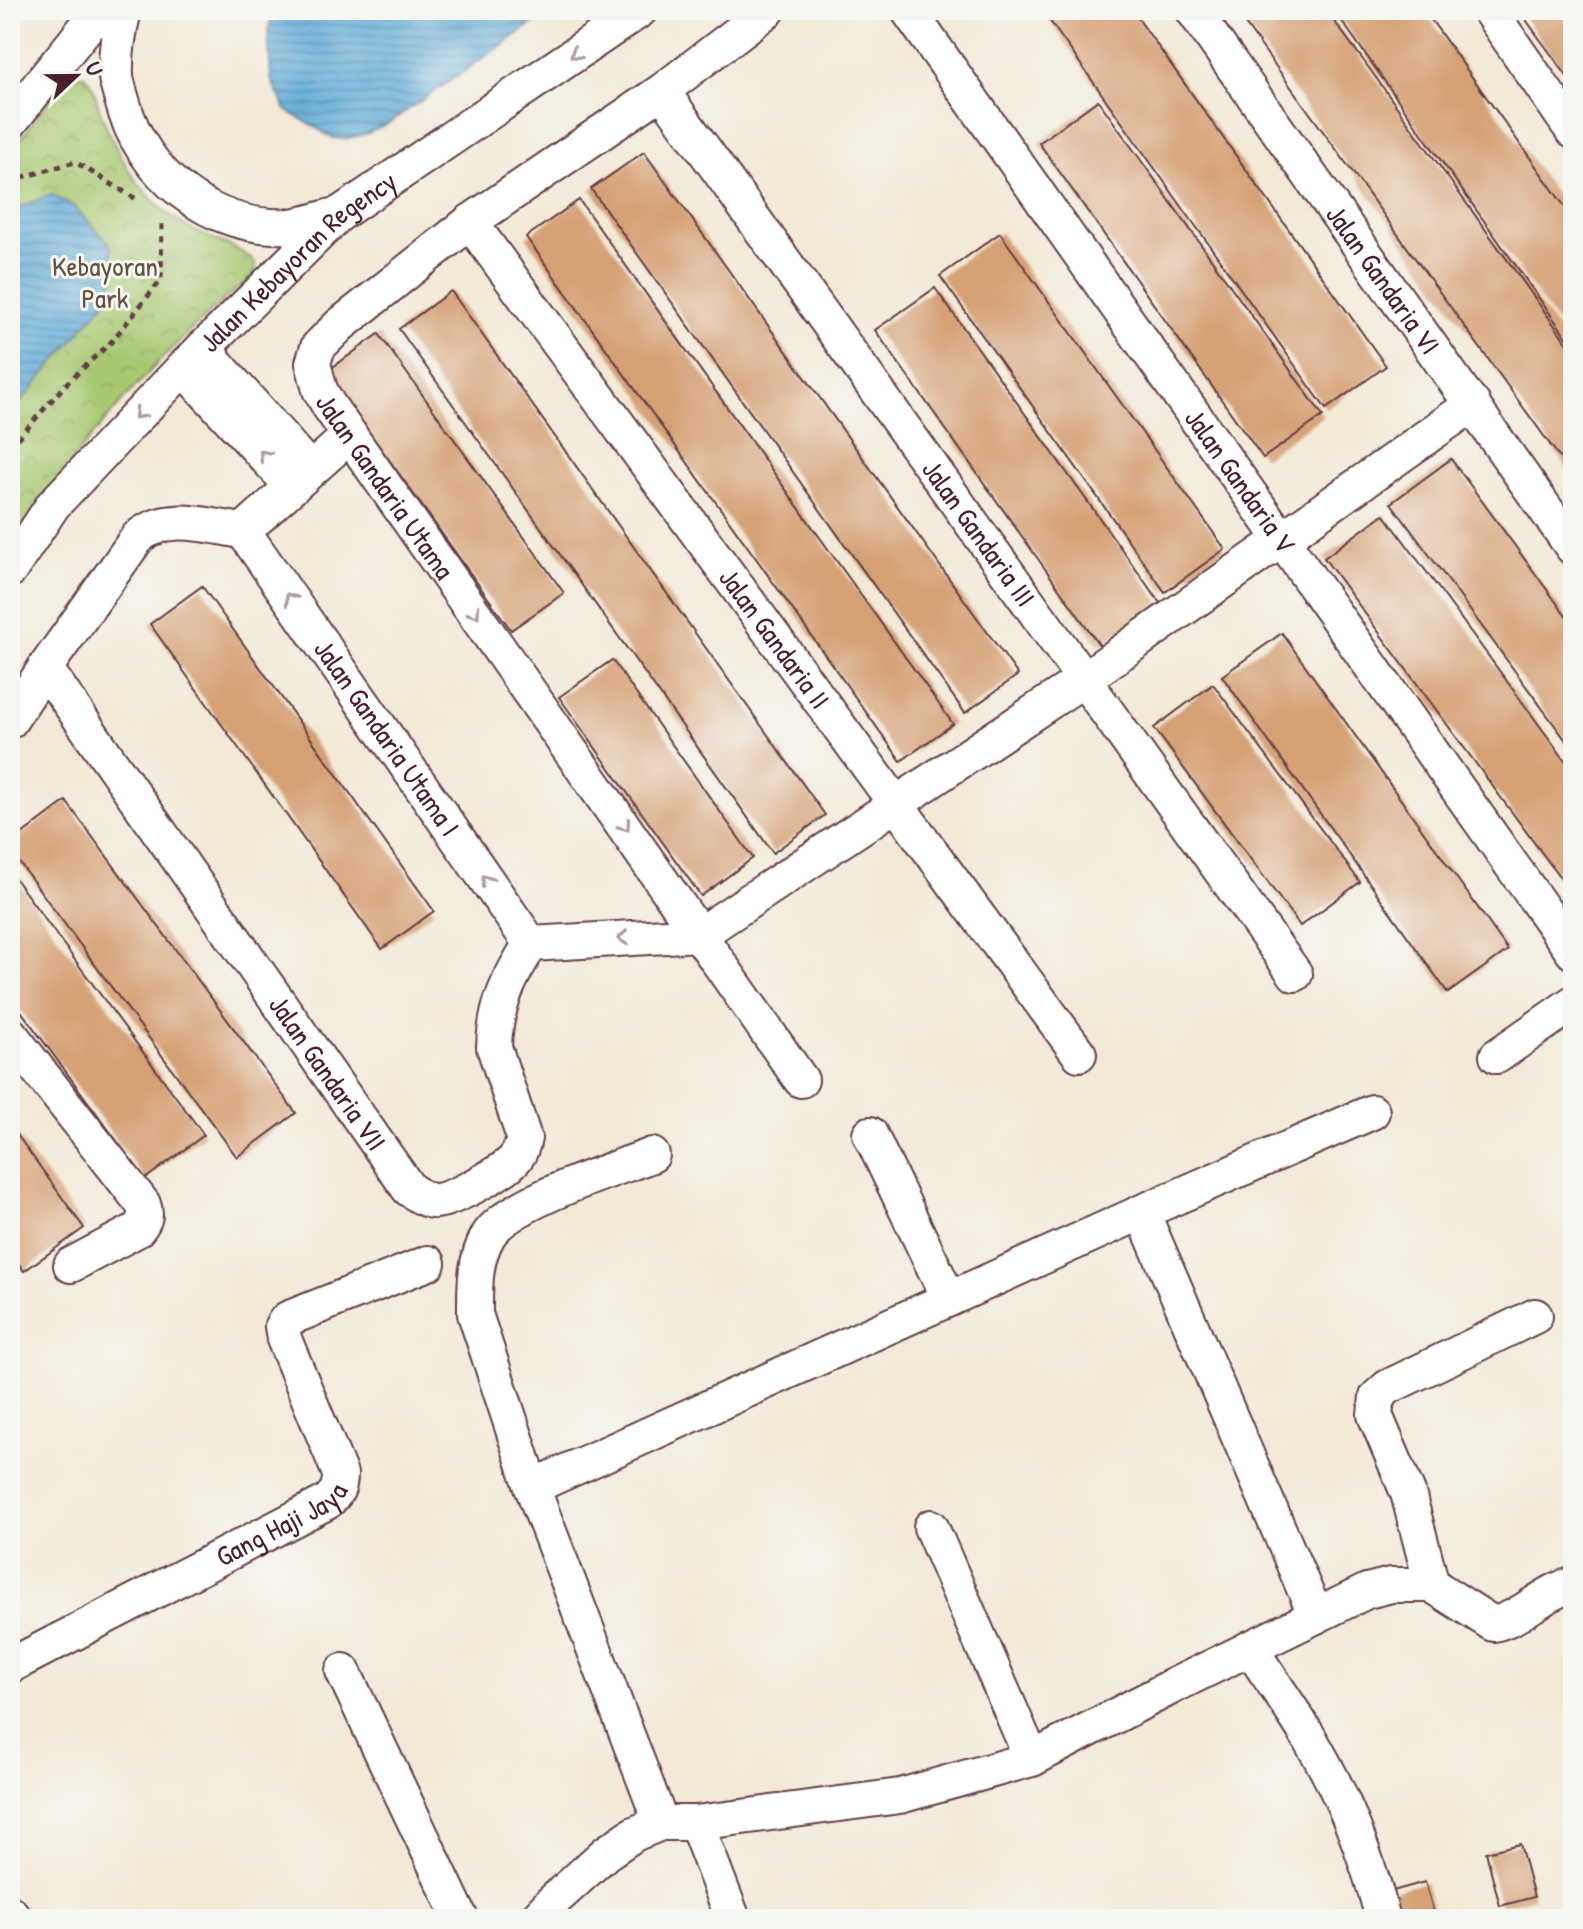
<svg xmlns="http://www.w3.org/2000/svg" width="1583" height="1929" viewBox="0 0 1583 1929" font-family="'Patrick Hand',sans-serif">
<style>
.park{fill:url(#park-crowns);stroke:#78744e;stroke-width:2}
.water{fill:url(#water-rules);stroke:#546481;stroke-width:2}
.building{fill:#d6a075}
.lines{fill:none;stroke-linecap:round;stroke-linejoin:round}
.street-casing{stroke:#633d45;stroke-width:38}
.path{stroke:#633d45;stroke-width:5;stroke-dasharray:6 6;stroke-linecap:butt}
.street{stroke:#fff;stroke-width:34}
.oneway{stroke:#ae9aa0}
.labels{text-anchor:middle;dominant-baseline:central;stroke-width:6;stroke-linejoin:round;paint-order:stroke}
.street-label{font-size:28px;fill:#4a1f2b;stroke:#f6f6f2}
.park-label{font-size:28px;fill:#665240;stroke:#f6f6f2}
</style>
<defs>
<pattern id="park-crowns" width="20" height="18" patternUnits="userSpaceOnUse" patternTransform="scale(2)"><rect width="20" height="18" fill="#a7c870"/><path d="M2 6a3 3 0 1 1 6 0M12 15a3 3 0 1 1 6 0" fill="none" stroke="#91ab61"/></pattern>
<pattern id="water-rules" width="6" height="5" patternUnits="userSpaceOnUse" patternTransform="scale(2)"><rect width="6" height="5" fill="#5eaad7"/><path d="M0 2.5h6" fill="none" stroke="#508aaf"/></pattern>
</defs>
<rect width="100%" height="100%" fill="#f6f6f2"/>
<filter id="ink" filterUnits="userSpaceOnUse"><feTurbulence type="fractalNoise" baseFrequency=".0125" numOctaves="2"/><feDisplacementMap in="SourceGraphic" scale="16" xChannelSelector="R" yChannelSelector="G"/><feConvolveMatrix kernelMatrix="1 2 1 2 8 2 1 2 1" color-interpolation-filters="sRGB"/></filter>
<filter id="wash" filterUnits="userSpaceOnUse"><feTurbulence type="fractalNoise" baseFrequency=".006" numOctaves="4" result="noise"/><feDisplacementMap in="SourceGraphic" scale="32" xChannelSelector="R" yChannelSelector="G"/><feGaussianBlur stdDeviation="1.8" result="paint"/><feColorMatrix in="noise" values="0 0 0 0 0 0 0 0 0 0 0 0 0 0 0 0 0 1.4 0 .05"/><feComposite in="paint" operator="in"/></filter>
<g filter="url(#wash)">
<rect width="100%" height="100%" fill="#f3e9d7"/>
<path class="park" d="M84 75C95 85 95 94 99 108 109 136 127 173 148 195 158 206 173 219 186 226 208 240 241 245 256 264L255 274C160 350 81 444 10 543V154L59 85 70 76Z"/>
<g class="water">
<path d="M274 10H553L386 125 366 134 345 139 333 138 286 110 271 80 268 30Z"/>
<path d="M51 194 74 207 111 245 114 269 110 296 10 415V212Z"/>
</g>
<g id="blocks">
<g class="building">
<path d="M1042 10H1132L1386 366 1326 409Z"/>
<path d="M1235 10H1326L1366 64 1573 351V476Z"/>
<path d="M1334 10H1424L1573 218V346Z"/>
<path d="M1519 10H1573V84L1542 42Z"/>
<path d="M1098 100 1323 416 1263 458 1039 143Z"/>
<path d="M644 152 1018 675 965 713 591 189Z"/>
<path d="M579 200 953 724 901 761 526 237Z"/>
<path d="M1000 233 1225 549 1165 592 940 276Z"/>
<path d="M935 288 1160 603 1100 646 875 330Z"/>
<path d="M451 291 825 815 773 853 399 329Z"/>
<path d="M379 334 564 593 511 630 326 372Z"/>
<path d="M1451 459 1573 625V750L1391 503Z"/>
<path d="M1384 514 1573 771V895L1324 558Z"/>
<path d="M202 586 434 911 382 949 150 624Z"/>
<path d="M1282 633 1508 950 1448 993 1222 676Z"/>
<path d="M612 660 753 858 701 896 559 697Z"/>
<path d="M1213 684 1360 882 1300 926 1154 728Z"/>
<path d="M66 801 296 1113 237 1157 10 850V843Z"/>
<path d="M13 876 204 1135 145 1179 10 996V878Z"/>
<path d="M10 1125 84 1228 24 1271 10 1252Z"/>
<path d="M1520 1844 1534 1897 1500 1906 1486 1852Z"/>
<path d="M1425 1882 1436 1919H1389L1382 1894Z"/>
</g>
</g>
</g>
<g filter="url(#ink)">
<use href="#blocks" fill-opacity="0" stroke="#633d45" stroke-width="2"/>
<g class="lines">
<defs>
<g id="street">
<path d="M124 10C119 30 115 55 116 77 117 84 120 93 122 100 141 174 210 230 289 226 304 225 322 218 337 215"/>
<path id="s1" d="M768 10 662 91 470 222 340 325 318 347 313 363 320 390 329 406 801 1080"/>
<path id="s2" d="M908 10 1573 952"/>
<path id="s3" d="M1193 10 1573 548"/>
<path d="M1489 10 1573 131"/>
<path id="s4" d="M662 91 1295 974"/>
<path d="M10 122 100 10"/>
<path id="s5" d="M470 222 1079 1054"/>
<path d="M203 348 310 470"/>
<path d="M183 368 292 486"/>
<path id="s6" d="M243 531 531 944"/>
<path id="s7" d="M10 570 53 505 183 368 338 215 640 10"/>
<path id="s8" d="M45 668 409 1189C415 1193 424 1200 432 1201 447 1204 502 1172 513 1161 520 1154 522 1147 524 1138L494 1047C495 1007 509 977 531 944"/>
<path d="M10 721 45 668 138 537C168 512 207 526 243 531L350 435"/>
<path d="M531 944 700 934 1084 679 1473 404"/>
<path d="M10 1034 143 1204C147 1215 145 1221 137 1230L71 1265"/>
<path d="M1497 1056 1573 1003"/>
<path d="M870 1134 949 1299"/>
<path d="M652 1155C613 1170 508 1202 488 1236 474 1261 475 1286 475 1314L532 1487 661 1823"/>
<path d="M1142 1212 1316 1616"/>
<path d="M532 1487 1142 1212 1372 1112"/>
<path d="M931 1527 1032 1759"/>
<path d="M1432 1585 1408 1493 1375 1415 1377 1397 1388 1387 1535 1316"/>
<path d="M1250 1648C1269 1677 1290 1706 1308 1736 1342 1792 1367 1856 1383 1919"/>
<path id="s9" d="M10 1666 327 1502C337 1493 340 1488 340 1474L284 1339 282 1326 287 1319 428 1263"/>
<path d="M343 1671 461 1919"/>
<path d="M696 1823 733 1919"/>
<path d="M10 1913 15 1919"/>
<path d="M536 1919 551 1903 606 1853 634 1834 661 1823H696L900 1796 1032 1759 1177 1684 1367 1591 1391 1585H1432L1493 1624C1523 1618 1544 1591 1573 1585"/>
</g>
</defs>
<use href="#street" class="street-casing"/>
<g class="path">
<path d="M10 181 75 162 136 199"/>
<path d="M10 448 65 385 112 341 161 280 162 220"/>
</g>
<use href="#street" class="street"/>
</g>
<defs><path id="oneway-chevron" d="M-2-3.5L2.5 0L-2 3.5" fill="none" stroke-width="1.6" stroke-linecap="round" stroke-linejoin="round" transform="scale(2)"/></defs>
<g class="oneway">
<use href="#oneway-chevron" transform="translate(575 54) rotate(146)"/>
<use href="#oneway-chevron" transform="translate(139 414) rotate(134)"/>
<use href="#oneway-chevron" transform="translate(264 455) rotate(-132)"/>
<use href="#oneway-chevron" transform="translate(290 598) rotate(-125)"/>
<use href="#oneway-chevron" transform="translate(475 613) rotate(55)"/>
<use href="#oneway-chevron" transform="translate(625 826) rotate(55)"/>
<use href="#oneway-chevron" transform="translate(486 880) rotate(-125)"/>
<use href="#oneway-chevron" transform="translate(623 938) rotate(176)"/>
</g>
</g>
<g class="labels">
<g class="street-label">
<text stroke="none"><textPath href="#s7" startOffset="424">Jalan Kebayoran Regency</textPath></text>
<text stroke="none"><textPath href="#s3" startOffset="330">Jalan Gandaria VI</textPath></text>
<text stroke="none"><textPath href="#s2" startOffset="576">Jalan Gandaria V</textPath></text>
<text stroke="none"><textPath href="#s1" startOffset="724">Jalan Gandaria Utama</textPath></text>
<text stroke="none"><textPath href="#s4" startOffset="544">Jalan Gandaria III</textPath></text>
<text stroke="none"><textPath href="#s5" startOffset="516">Jalan Gandaria II</textPath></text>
<text stroke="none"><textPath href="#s6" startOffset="252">Jalan Gandaria Utama I</textPath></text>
<text stroke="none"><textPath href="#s8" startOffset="494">Jalan Gandaria VII</textPath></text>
<text stroke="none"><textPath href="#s9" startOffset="306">Gang Haji Jaya</textPath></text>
</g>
<g class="park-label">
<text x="105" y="266">Kebayoran<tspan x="105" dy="32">Park</tspan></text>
</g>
</g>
<rect width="1583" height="1929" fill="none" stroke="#f6f6f2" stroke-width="40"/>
<g transform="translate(76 76) rotate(68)" stroke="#f6f6f2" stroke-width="6" paint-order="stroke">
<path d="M0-6L14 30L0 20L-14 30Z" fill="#4a1f2b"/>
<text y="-12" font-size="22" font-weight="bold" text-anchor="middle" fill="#4a1f2b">U</text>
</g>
</svg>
